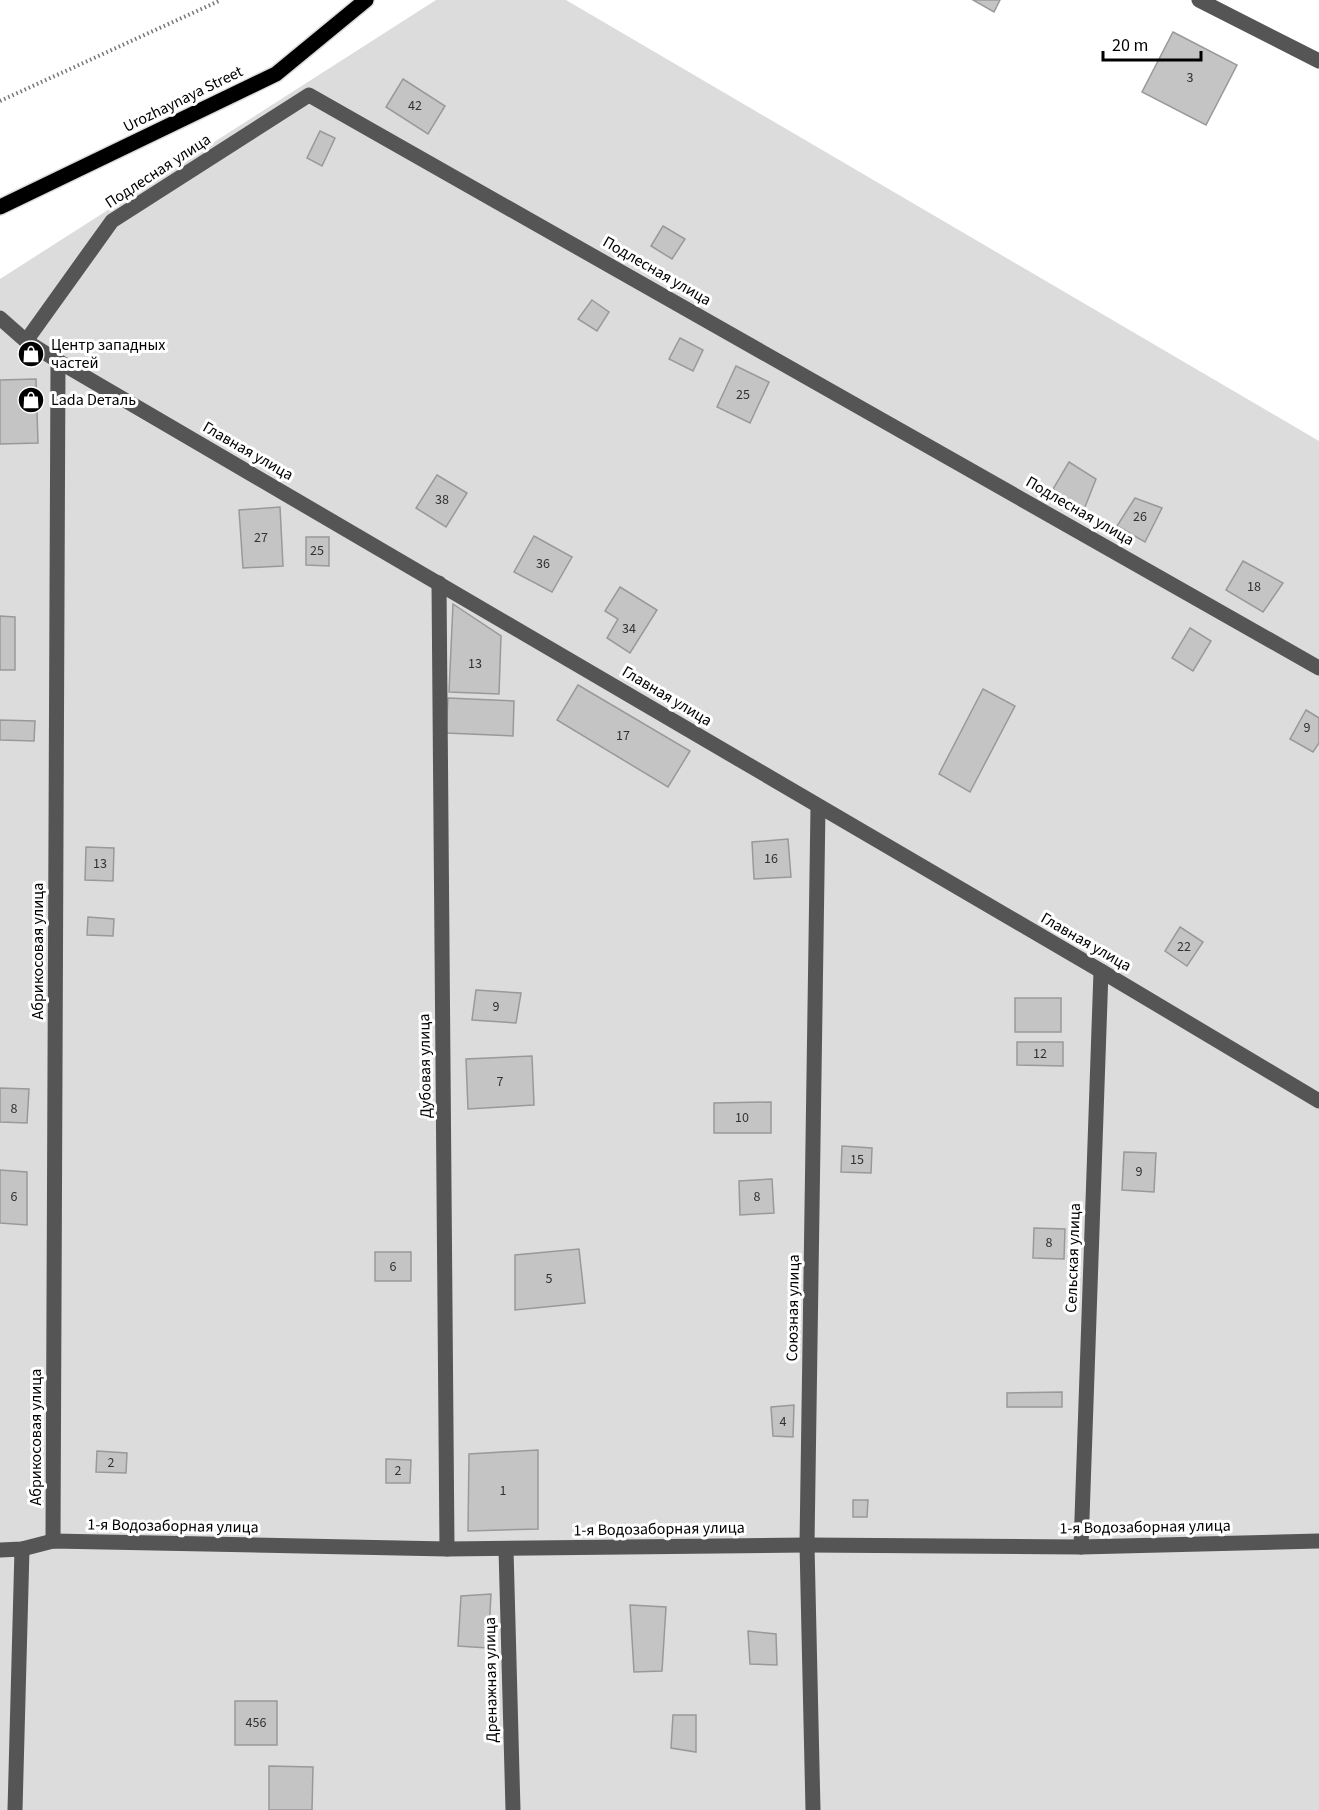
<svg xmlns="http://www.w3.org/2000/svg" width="1319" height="1810" viewBox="0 0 1319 1810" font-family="'Source Sans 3',sans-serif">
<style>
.green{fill:#dcdcdc}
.building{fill:#c4c4c4;stroke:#999;stroke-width:1.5}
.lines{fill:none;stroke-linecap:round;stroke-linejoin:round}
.major-casing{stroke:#dbdbdb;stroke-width:18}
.path{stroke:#777;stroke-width:4;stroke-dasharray:1.5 3;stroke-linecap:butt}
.minor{stroke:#555;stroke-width:15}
.major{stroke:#000;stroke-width:15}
.labels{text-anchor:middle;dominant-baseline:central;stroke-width:6;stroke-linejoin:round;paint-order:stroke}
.number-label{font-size:14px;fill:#313131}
.street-label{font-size:16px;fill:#000;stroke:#fff}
.poi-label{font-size:16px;fill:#000;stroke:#fff;text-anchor:start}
</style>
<rect width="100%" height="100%" fill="#fff"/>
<path class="green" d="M436 0H566L1319 441V1810H0V279Z"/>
<g class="building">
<path d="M973 0H1000L994 12Z"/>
<path d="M1173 32 1237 65 1206 125 1142 92Z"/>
<path d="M403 79 445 106 428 134 386 107Z"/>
<path d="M320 131 335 138 322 166 307 158Z"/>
<path d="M663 226 685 239 672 259 651 246Z"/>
<path d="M592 300 609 312 597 331 578 319Z"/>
<path d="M680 338 703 350 693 371 669 359Z"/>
<path d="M736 366 769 382 750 423 717 407Z"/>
<path d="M36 379 38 443 0 444V380Z"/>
<path d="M1069 462 1096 479 1083 512 1053 489Z"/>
<path d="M437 475 467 493 446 527 416 508Z"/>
<path d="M1135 498 1162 508 1145 542 1117 526Z"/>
<path d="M280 507 283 566 243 568 239 510Z"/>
<path d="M534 536 572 557 552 592 514 572Z"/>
<path d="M306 537H329V566L306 565Z"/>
<path d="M1243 561 1283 583 1263 612 1226 590Z"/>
<path d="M620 587 657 610 630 653 607 638 618 619 605 611Z"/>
<path d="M453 604 501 636 499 694 449 692Z"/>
<path d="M0 616 15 617V670H0Z"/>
<path d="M1190 628 1211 641 1193 671 1172 658Z"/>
<path d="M578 685 690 751 668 787 557 720Z"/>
<path d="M983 689 1015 706 970 792 939 774Z"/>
<path d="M448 698 514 701 513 736 446 733Z"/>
<path d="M1306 710 1319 718V743L1313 752 1290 739Z"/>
<path d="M0 720 35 721 34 741 0 740Z"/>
<path d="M788 839 791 877 754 879 752 842Z"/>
<path d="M86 847 114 848 113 881 85 880Z"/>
<path d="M88 917 114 919 113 936 87 935Z"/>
<path d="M1180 927 1203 942 1187 966 1165 951Z"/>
<path d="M476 990 521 993 516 1023 472 1020Z"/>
<rect x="1015" y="998" width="46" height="34"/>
<path d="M1017 1042H1063V1066L1017 1065Z"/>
<path d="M532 1056 534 1105 468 1109 466 1059Z"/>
<path d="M0 1088 29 1089 27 1123 0 1122Z"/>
<path d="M771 1102V1133H714V1103Z"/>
<path d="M842 1146 872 1148 871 1173 841 1172Z"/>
<path d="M1124 1152 1156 1153 1154 1192 1122 1190Z"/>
<path d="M0 1170 27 1172V1225L0 1223Z"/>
<path d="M772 1179 774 1213 740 1215 739 1181Z"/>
<path d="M1034 1228 1065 1229 1064 1259 1033 1258Z"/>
<path d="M579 1249 585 1303 515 1310V1255Z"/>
<rect x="375" y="1252" width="36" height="29"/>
<path d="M1062 1392V1407H1007V1393Z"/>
<path d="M794 1405 793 1437 773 1436 771 1407Z"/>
<path d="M538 1450V1529L468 1531 469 1454Z"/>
<path d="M97 1451 127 1453 126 1473 96 1472Z"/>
<path d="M386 1459 411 1460 410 1483H386Z"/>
<path d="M853 1500H868L867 1517H853Z"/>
<path d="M491 1594 488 1648 458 1646 461 1596Z"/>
<path d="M630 1605 666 1607 662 1671 634 1672Z"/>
<path d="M748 1631 776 1634 777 1665 750 1664Z"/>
<rect x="235" y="1701" width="42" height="44"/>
<path d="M673 1715H696V1752L671 1748Z"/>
<path d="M269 1766 313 1767 312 1810H269Z"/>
</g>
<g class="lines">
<defs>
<path id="major" d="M0 207 276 74 366 0"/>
</defs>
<use href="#major" class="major-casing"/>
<path class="path" d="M0 101 221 0"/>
<g class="minor">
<path d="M1199 0 1319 61"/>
<path d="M0 318 26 341 58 361 1101 971 1319 1101"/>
<path d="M26 341 112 221 309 95 1319 668"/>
<path d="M439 583 447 1549"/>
<path d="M53 1541 58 361"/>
<path d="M1081 1547 1101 971"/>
<path d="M506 1549 513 1810"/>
<path d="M0 1550 22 1549 53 1541 447 1549 807 1545 1081 1547 1319 1541"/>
<path d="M15 1810 22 1549"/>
<path d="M813 1810 807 1545 818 807"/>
</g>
<use href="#major" class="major"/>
</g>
<defs>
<symbol id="shop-disc" viewBox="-11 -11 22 22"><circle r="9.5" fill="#000" stroke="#fff"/><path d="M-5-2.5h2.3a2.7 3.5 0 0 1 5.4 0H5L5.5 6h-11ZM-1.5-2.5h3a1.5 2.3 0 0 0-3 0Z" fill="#fff"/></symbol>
</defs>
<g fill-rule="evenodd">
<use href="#shop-disc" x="16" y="339" width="30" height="30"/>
<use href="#shop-disc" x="16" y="385" width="30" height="30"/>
</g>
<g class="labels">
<g class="number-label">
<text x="1190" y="78">3</text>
<text x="415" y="106">42</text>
<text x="743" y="395">25</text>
<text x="442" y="500">38</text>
<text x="1140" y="517">26</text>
<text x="261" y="538">27</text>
<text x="317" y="551">25</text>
<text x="543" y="564">36</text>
<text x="1254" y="587">18</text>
<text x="629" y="629">34</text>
<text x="475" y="664">13</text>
<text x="1307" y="728">9</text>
<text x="623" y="736">17</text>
<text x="771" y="859">16</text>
<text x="100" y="864">13</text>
<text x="1184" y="947">22</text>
<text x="496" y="1007">9</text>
<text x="1040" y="1054">12</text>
<text x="500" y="1082">7</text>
<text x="14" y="1109">8</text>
<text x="742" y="1118">10</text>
<text x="857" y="1160">15</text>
<text x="1139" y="1172">9</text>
<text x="14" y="1197">6</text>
<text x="757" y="1197">8</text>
<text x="1049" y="1243">8</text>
<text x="393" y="1267">6</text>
<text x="549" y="1279">5</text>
<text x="783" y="1422">4</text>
<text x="111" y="1463">2</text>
<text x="398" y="1471">2</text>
<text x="503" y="1491">1</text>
<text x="256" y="1723">456</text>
</g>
<g class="street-label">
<text transform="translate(183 99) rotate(-26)">Urozhaynaya Street</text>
<text transform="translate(158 171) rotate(-33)">Подлесная улица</text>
<text transform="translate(657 271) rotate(30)">Подлесная улица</text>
<text transform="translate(248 451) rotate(30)">Главная улица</text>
<text transform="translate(1080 511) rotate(30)">Подлесная улица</text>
<text transform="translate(667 696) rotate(31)">Главная улица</text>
<text transform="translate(1086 942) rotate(30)">Главная улица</text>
<text transform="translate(38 951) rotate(-90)">Абрикосовая улица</text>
<text transform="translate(425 1066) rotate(-91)">Дубовая улица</text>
<text transform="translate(1073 1258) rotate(-88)">Сельская улица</text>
<text transform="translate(793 1308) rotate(-89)">Союзная улица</text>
<text transform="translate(36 1437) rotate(-90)">Абрикосовая улица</text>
<text transform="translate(173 1526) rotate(1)">1-я Водозаборная улица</text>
<text transform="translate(1145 1527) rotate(-1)">1-я Водозаборная улица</text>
<text transform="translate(659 1529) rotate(-1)">1-я Водозаборная улица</text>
<text transform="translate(491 1680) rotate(-91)">Дренажная улица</text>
</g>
<g class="poi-label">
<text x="51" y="345">Центр западных<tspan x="51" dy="18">частей</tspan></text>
<text x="51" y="400">Lada Dеталь</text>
</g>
</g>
<path d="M1103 51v9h98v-9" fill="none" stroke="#000000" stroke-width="3"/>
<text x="1112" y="51" font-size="18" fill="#000000" stroke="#ffffff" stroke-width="4.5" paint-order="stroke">20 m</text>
</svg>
